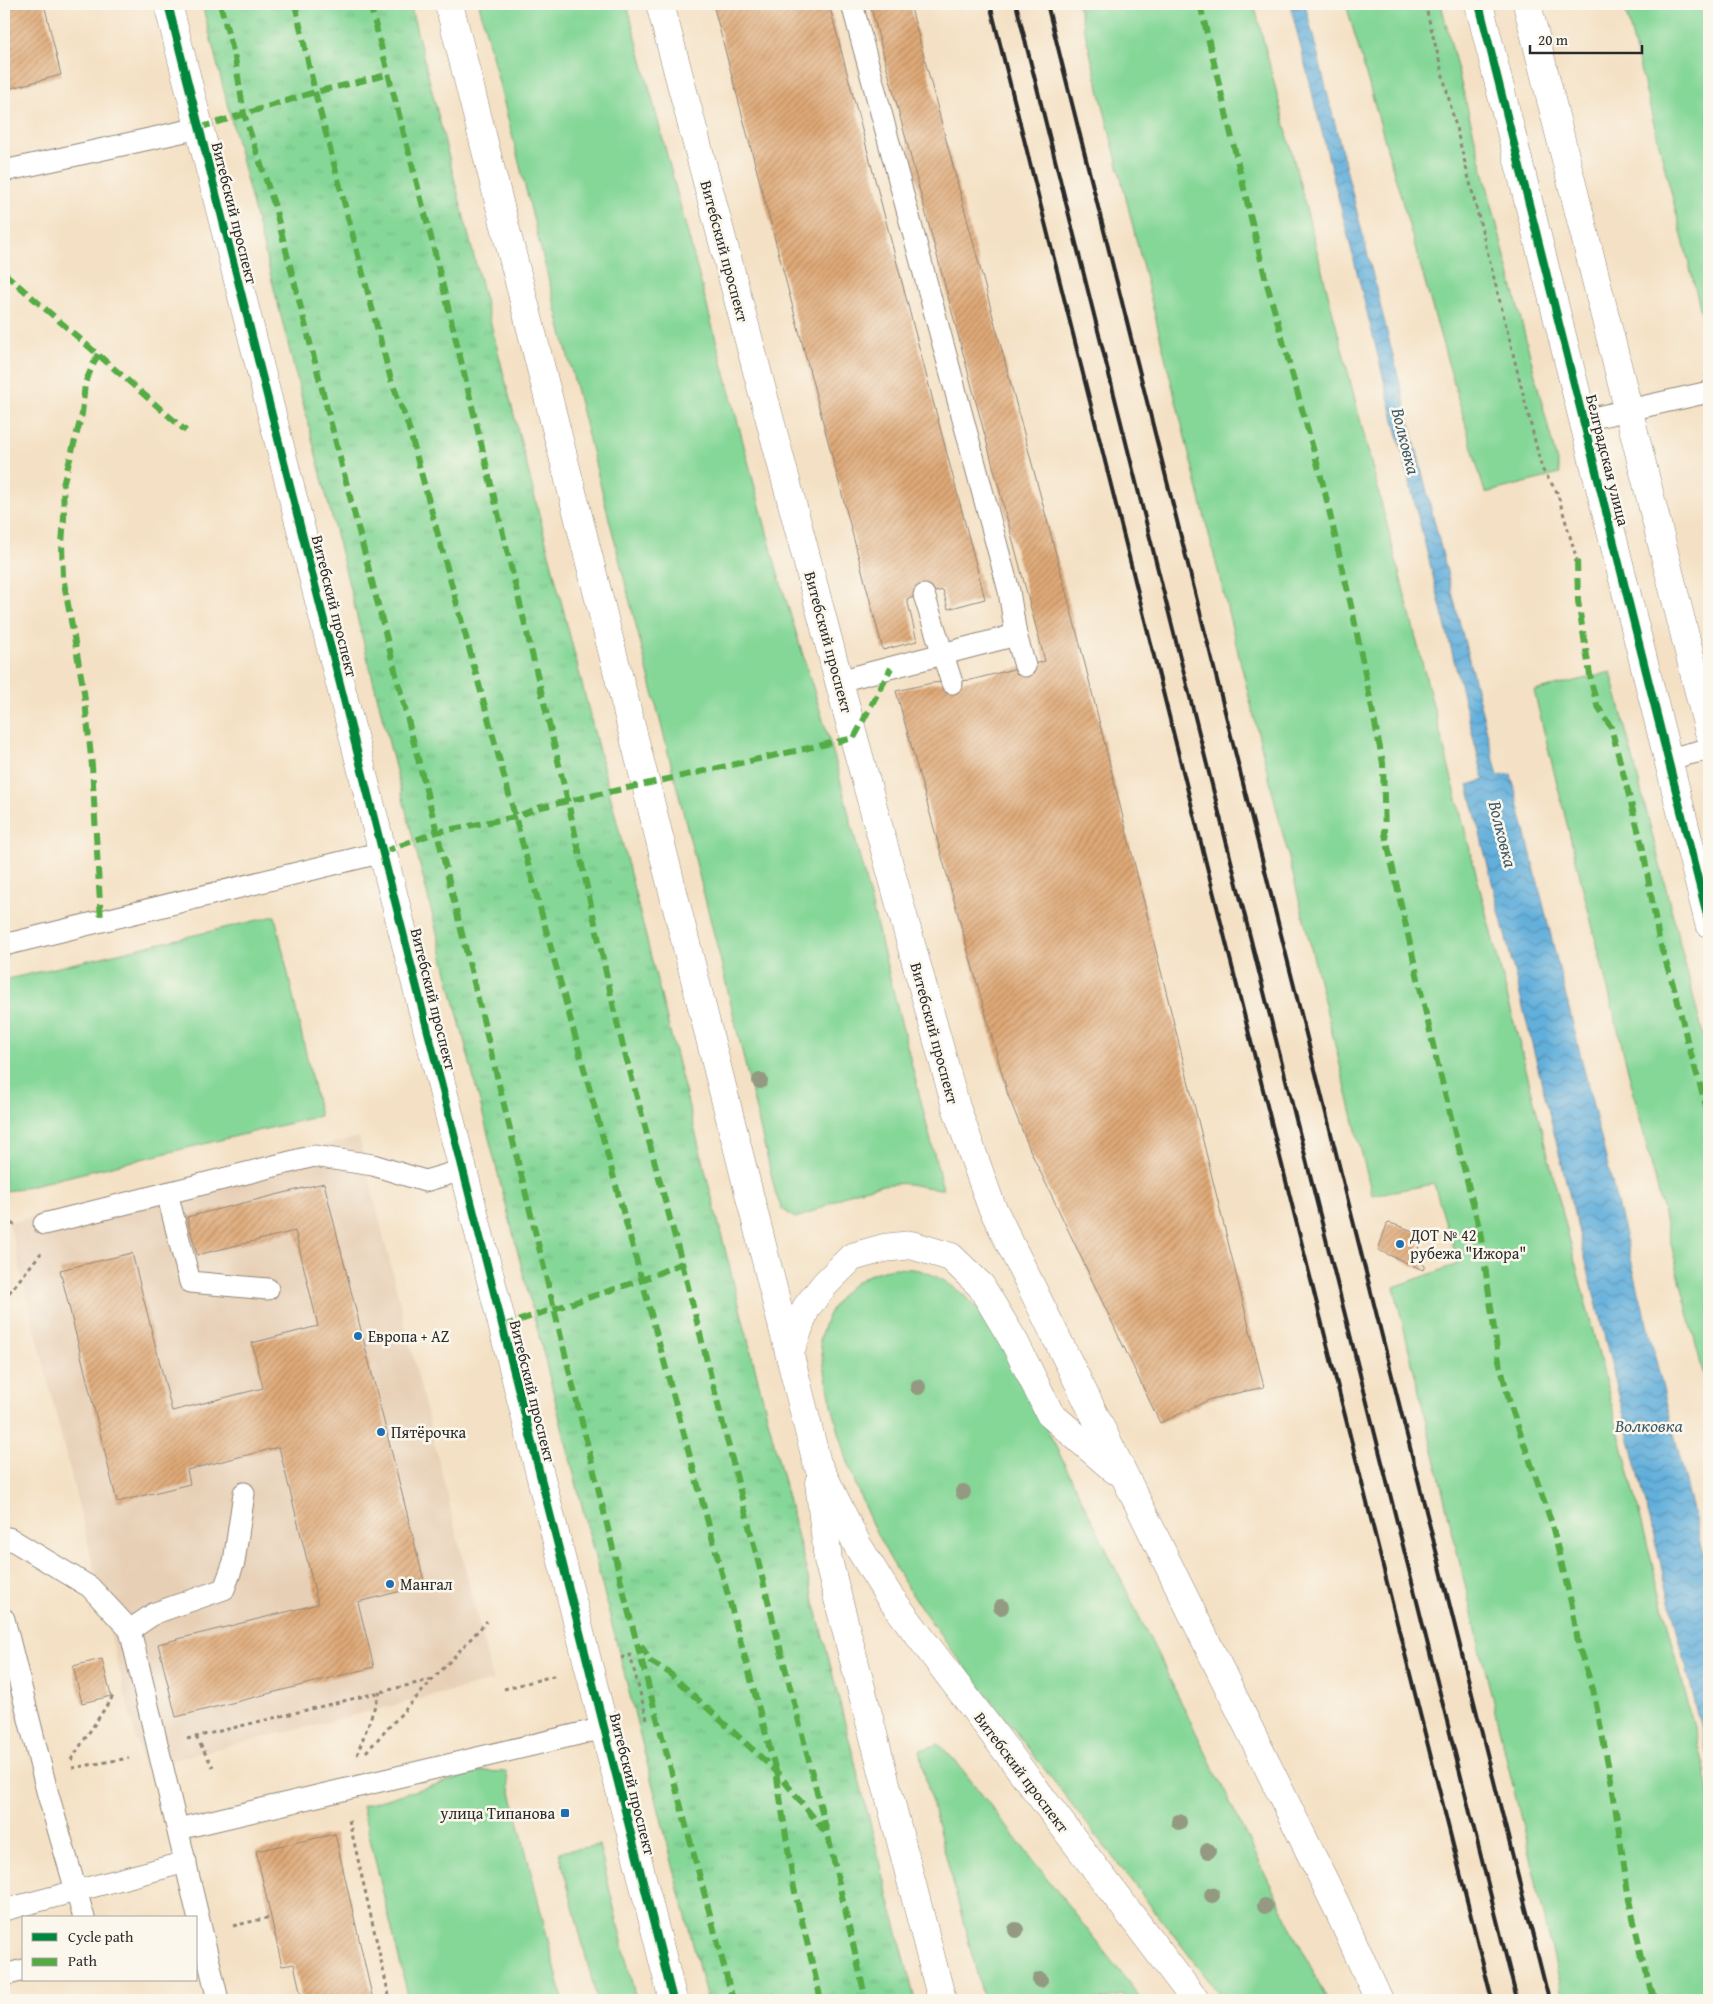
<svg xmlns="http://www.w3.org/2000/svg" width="1713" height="2004" viewBox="0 0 1713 2004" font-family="'Gentium Book Plus',serif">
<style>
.built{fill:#e7cfb5}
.grass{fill:#85d798;stroke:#588162}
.park{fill:url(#park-tufts);stroke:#588162}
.water{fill:url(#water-waves);stroke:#466d83}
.building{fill:url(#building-hatch)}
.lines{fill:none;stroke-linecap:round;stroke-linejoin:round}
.lane-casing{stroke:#908678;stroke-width:23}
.street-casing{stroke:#908678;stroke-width:29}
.secondary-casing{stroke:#908678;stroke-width:29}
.primary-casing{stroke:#908678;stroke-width:29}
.path{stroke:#908678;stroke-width:3;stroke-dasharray:4 4;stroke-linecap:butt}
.lane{stroke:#fff;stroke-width:21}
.street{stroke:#fff;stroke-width:28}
.secondary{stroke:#fff;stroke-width:28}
.primary{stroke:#fff;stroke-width:28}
.rail{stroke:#2b2b2b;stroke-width:4}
.quiet{stroke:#54ab44;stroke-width:6;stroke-dasharray:12 6;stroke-linecap:butt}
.cycleway-casing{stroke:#fbf7ec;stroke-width:11}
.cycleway{stroke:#00873e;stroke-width:8}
.tree{fill:#949a82}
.poi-dot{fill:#1f6fb2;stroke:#fbf7ec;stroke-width:2}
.labels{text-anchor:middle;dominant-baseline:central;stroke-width:5;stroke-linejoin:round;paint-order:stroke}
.street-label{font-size:16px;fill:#2b2b2b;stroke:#fbf7ec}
.poi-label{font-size:16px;fill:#2b2b2b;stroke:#fbf7ec;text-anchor:start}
.water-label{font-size:18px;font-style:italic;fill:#3e5969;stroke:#fbf7ec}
</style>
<defs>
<pattern id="park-tufts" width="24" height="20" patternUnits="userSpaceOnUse" patternTransform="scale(1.25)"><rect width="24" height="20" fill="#85d798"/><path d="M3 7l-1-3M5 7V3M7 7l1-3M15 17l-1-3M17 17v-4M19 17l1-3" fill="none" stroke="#73b983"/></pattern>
<pattern id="water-waves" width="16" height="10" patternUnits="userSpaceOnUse" patternTransform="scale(1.25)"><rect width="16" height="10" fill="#62afdb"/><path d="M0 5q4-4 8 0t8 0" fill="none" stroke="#518fb2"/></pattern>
<pattern id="building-hatch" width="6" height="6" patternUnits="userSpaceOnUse" patternTransform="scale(1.25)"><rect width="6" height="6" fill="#dfa977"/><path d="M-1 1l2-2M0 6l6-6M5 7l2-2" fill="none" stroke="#b58a62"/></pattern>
</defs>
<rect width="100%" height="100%" fill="#fbf7ec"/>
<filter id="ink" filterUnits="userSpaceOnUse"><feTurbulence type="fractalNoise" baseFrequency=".02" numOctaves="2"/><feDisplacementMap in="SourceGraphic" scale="10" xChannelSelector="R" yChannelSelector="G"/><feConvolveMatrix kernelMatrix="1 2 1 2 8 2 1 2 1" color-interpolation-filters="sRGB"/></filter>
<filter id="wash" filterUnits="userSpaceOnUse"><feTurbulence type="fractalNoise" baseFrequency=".0096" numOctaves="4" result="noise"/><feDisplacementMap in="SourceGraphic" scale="20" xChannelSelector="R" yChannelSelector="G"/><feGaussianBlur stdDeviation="1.12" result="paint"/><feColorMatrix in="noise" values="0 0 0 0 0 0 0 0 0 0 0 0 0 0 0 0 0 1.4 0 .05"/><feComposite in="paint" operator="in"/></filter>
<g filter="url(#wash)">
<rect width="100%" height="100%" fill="#f4e1c5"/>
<path class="built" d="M359 1137 493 1681 143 1767 9 1223Z"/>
<g class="grass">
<path d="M479 4H627L778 574 835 759 943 1189C931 1189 921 1186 909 1184 892 1182 867 1187 851 1193 832 1201 815 1213 795 1218L782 1209 776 1195 719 954Z"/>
<path d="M1078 4H1254L1709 1786V2000H1564L1394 1287 1458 1264 1434 1184 1372 1195Z"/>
<path d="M1346 4H1441L1560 474 1485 493Z"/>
<path d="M1624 4H1703L1709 28V344Z"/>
<path d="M1611 672 1709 1058V1397L1534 691Z"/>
<path d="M275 916 320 1116 4 1192V980Z"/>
<path d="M895 1268C903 1269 913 1268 922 1271 959 1282 988 1318 1008 1349L1327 2000H1224C1154 1910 1084 1820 1014 1730 968 1670 917 1610 882 1544 850 1484 830 1409 820 1341 827 1302 855 1272 895 1268Z"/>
<path d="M939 1744 958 1764 1142 2000H1125L1123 1995 1108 1998V2000H984L926 1781 920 1750Z"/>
<path d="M483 1771 506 1772 563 2000H409L362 1806Z"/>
<path d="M599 1845 636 2000H597L559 1852Z"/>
</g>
<path class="park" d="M202 4H410L915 2000H707Z"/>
<path class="water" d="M1290 4H1305L1498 776 1511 774 1709 1575V1759L1468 785 1484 780Z"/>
<g id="blocks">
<g class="building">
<path d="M4 4H44L61 75 4 90Z"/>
<path d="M713 4H829L985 599 948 609 943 590 907 599 917 641 883 650Z"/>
<path d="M870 4H910L1082 652 1264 1387 1211 1399 1160 1423 1030 1150 1008 1095 896 691 932 683 971 680 1045 661Z"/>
<path d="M324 1183 425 1585 358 1602 374 1667 176 1717 158 1644 318 1604 279 1447 187 1470 190 1484 117 1502 60 1270 132 1253 172 1411 263 1388 252 1343 318 1326 295 1231 197 1255 187 1217Z"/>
<path d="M1390 1223 1419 1233 1418 1260 1425 1266 1423 1270 1378 1250 1387 1224Z"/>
<path d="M102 1659 111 1696 82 1703 73 1666Z"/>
<path d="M335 1834 373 2000H302L294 1964 282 1966 256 1851Z"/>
</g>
</g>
</g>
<g filter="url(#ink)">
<use href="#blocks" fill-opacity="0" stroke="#908678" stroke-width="1"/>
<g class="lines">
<defs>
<g id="lane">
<path d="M852 4 1009 591 1016 635 1025 666"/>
<path d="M4 171 199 128"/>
<path d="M1584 420 1709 392"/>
<path d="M924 595 952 683"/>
<path d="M839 681 1016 635"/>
<path d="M1668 759 1709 749"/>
<path d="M4 945 383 852"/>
<path d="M167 1193 190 1282 268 1289"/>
<path d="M44 1224 314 1156 373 1165 425 1181 463 1170"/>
<path d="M4 1538H9L90 1587 130 1630 155 1613 224 1589 234 1562 244 1493"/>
<path d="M4 1619 47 1791 84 1918"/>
<path d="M130 1630 218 2000"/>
<path d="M178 1829 604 1728"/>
<path d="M4 1910 186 1862"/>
<path d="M4 1975 24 1970"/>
</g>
<path id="street" d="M168 4 673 2000"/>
<g id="secondary">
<path d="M1479 4 1709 923"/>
<path d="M1527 4 1709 732"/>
</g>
<g id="primary">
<path d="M449 4 817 1463 858 1546 889 1596 1195 2000"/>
<path d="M660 4 854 738 956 1107 991 1205 1336 1905 1379 2000"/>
<path d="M790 1353 806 1308 825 1284 852 1257 884 1248 911 1245 951 1257 981 1286 1015 1343 1050 1414 1115 1470"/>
<path d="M819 1482 828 1560 942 2000"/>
</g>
</defs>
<use href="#lane" class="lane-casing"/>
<use href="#street" class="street-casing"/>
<use href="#secondary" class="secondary-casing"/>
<use href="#primary" class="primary-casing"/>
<g class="path">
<path d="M1425 4 1542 469 1557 492 1577 560"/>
<path d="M1708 1113H1709"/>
<path d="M4 1220 15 1225"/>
<path d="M4 1299 41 1253"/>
<path d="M621 1658 630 1655 647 1719"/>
<path d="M504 1689 557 1675"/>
<path d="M196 1737 213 1767"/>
<path d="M187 1739 434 1679"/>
<path d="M366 1752 487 1621"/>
<path d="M357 1755 380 1692"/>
<path d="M71 1760 113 1696"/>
<path d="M72 1768 129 1758"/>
<path d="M349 1820 390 2000"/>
<path d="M233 1926 271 1917"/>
</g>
<use href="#lane" class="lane"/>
<use href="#street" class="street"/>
<use href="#secondary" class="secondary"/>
<use href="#primary" class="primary"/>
<g class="rail">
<path d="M990 4 1492 2000"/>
<path d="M1016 4 1517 2000"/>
<path d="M1047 4 1549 2000"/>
</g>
<g class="quiet">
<path d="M220 4 235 58 244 114 274 204 437 832 628 1610 733 2000"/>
<path d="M295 4 315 92 391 380 408 425 776 1771 794 1888 821 2000"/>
<path d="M370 4 432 241 568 802 619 1031 682 1263 828 1836 866 2000"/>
<path d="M1200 4 1265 277 1323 484 1353 614 1383 763 1385 834 1437 1062 1480 1231 1498 1356 1510 1404 1551 1521 1572 1606 1579 1648 1593 1689 1612 1784 1629 1900 1645 1970 1655 2000"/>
<path d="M199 128 315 92 387 75"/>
<path d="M4 273 186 431"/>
<path d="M98 354 85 383 82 414 63 485 64 518 62 544 63 577 84 692 92 766 101 921"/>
<path d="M1706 373 1709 376"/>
<path d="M1577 560 1578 601 1591 681 1597 705 1611 727 1643 849 1659 940 1676 994 1688 1044 1709 1116"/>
<path d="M383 852 437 832 515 817 541 807 854 738 891 668"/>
<path d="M502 1326 642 1280 682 1263"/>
<path d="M641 1645 651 1662 668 1672 776 1771 826 1833"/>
</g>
<defs>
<g id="cycleway">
<path d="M168 4 673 2000"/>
<path d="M1479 4 1709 923"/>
</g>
</defs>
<use href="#cycleway" class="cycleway-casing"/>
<use href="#cycleway" class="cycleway"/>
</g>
<g class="tree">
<circle cx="760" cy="1081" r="8"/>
<circle cx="918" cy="1387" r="8"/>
<circle cx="963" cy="1492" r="8"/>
<circle cx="1001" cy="1607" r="8"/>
<circle cx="1179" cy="1822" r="8"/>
<circle cx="1208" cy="1851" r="8"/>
<circle cx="1212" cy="1895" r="8"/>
<circle cx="1265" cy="1906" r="8"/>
<circle cx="1016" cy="1930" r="8"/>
<circle cx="1040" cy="1980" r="8"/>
</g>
</g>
<g class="poi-dot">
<circle cx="1400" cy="1244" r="5"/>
<circle cx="358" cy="1336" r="5"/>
<circle cx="381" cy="1432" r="5"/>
<circle cx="390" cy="1584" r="5"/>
<rect x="560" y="1808" width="10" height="10" rx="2.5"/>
</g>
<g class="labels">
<g class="street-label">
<text transform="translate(235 213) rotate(76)">Витебский проспект</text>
<text transform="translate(725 251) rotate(75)">Витебский проспект</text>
<text transform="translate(1608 460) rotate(76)">Белградская улица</text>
<text transform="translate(335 606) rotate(76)">Витебский проспект</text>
<text transform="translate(829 642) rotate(75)">Витебский проспект</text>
<text transform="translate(434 999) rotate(76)">Витебский проспект</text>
<text transform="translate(935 1033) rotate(75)">Витебский проспект</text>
<text transform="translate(533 1391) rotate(76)">Витебский проспект</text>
<text transform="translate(1022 1772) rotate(53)">Витебский проспект</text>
<text transform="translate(633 1784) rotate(76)">Витебский проспект</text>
</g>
<g class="poi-label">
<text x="1410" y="1235">ДОТ № 42<tspan x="1410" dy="18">рубежа "Ижора"</tspan></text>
<text x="368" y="1336">Европа + AZ</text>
<text x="391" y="1432">Пятёрочка</text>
<text x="400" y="1584">Мангал</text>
<text x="555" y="1813" text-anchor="end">улица Типанова</text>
</g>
<g class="water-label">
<text transform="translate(1406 441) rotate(76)">Волковка</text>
<text transform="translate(1503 834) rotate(76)">Волковка</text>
<text x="1649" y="1425">Волковка</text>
</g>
</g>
<rect width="1713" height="2004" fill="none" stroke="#fbf7ec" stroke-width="20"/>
<rect x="22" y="1916" width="175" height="65" fill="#fbf7ec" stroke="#a8a59f"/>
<rect x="32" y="1933" width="25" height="8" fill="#00873e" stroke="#a8a59f"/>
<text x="68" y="1942" font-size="15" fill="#2b2b2b">Cycle path</text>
<rect x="32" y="1958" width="25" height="8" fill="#54ab44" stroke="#a8a59f"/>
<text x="68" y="1966" font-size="15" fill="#2b2b2b">Path</text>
<path d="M1530 45v8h112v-8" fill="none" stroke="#2b2b2b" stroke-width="2.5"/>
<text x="1538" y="45" font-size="15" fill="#2b2b2b" stroke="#fbf7ec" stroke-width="4" paint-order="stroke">20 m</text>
</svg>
